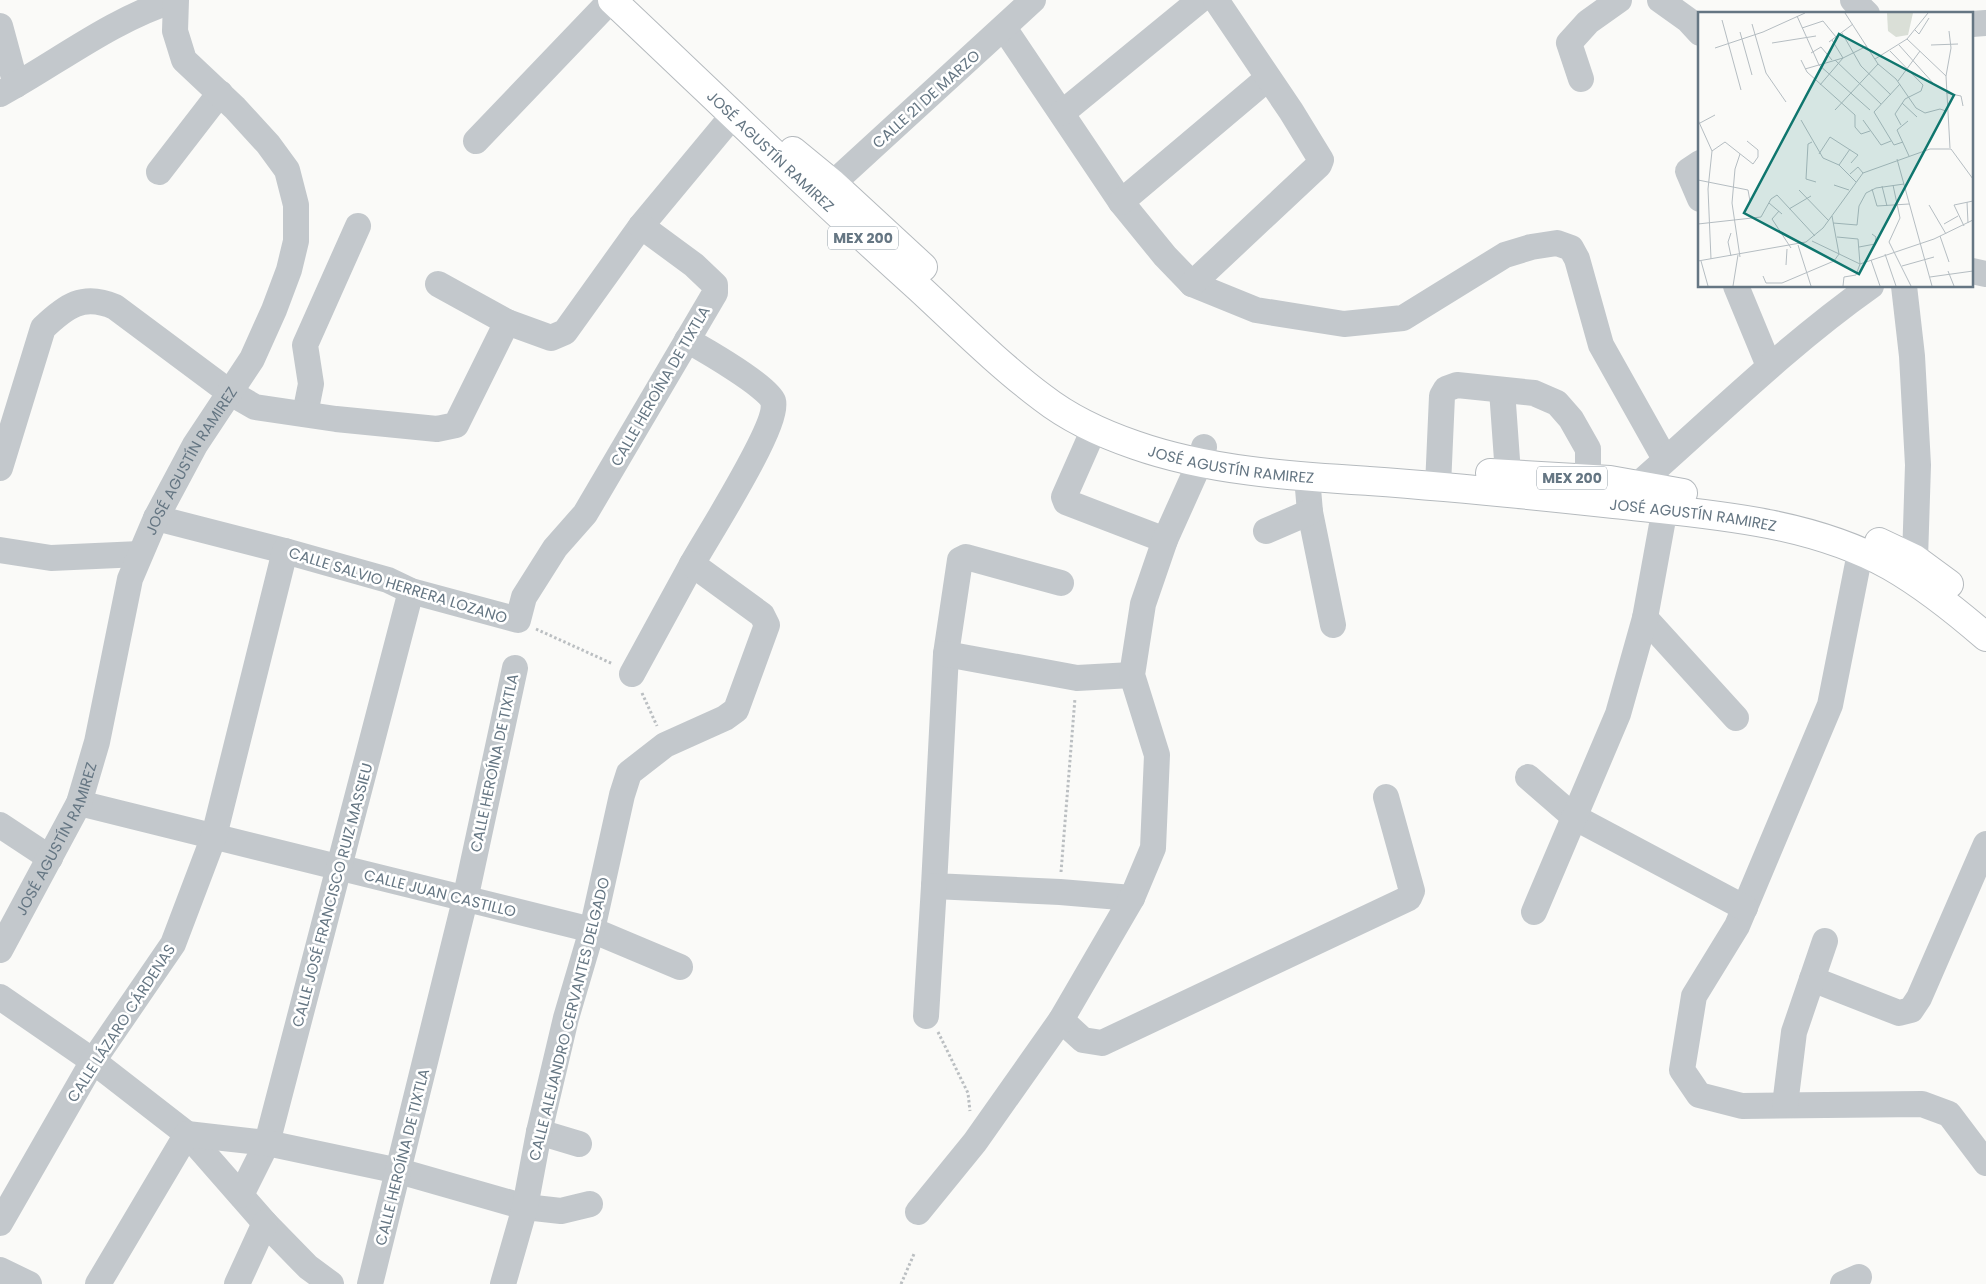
<svg xmlns="http://www.w3.org/2000/svg" width="1986" height="1284" viewBox="0 0 1986 1284" font-family="Poppins,sans-serif">
<style>
.lines{fill:none;stroke-linecap:round;stroke-linejoin:round}
.major-casing{stroke:#b5babe;stroke-width:30}
.path{stroke:#bbbfc2;stroke-width:3;stroke-dasharray:2.5 2.5;stroke-linecap:butt}
.minor{stroke:#c3c8cc;stroke-width:26}
.major{stroke:#fff;stroke-width:28}
.labels{text-anchor:middle;dominant-baseline:central;stroke-width:5;stroke-linejoin:round;paint-order:stroke}
.shield{fill:#fff;stroke:#939fa8;stroke-width:1}
.shield-label{font-size:14px;font-weight:bold;fill:#657683}
.street-label{font-size:15px;fill:#657683;stroke:#fff}
.inset-road{fill:none;stroke:#b5bdc2;stroke-width:1}
.view{fill:#0f766e;fill-opacity:0.15;stroke:#0f766e;stroke-width:2.5}
.inset-edge{fill:none;stroke:#657683;stroke-width:2.5}
</style>
<rect width="100%" height="100%" fill="#fafaf8"/>
<g class="lines">
<defs>
<g id="major">
<path id="s2" d="M612 0C714 96 814 194 919 288 959 325 999 365 1043 398 1070 419 1103 434 1135 445 1209 471 1291 476 1369 481 1451 487 1532 495 1614 504 1705 514 1808 520 1890 566 1925 586 1956 611 1986 637"/>
<path d="M793 151 832 183 923 267"/>
<path d="M1490 473 1610 480 1683 493"/>
<path d="M1879 542 1915 559 1949 584"/>
</g>
</defs>
<use href="#major" class="major-casing"/>
<g class="path">
<path d="M536 629 613 664"/>
<path d="M642 693 657 726"/>
<path d="M1061 872 1075 698"/>
<path d="M938 1032 968 1093 970 1111"/>
<path d="M901 1284 914 1254"/>
</g>
<g class="minor">
<path d="M1660 0 1688 20 1700 33"/>
<path d="M1853 0 1867 14"/>
<path d="M1972 24 1986 23"/>
<path d="M0 26 16 85"/>
<path d="M1004 28 1121 202 1165 256 1192 284 1256 310 1344 324 1403 318 1505 255 1531 247 1557 243 1571 248 1577 259 1601 345 1665 459"/>
<path d="M1581 79 1569 43 1588 22 1619 0"/>
<path d="M0 94C57 63 111 20 174 0"/>
<path d="M1062 113 1200 0"/>
<path d="M476 141 611 0"/>
<path d="M1700 163 1688 171 1700 199"/>
<path d="M159 172 220 93"/>
<path d="M818 197 1033 0"/>
<path d="M1121 202 1268 78"/>
<path d="M1972 271 1986 274"/>
<path d="M438 284 507 322 551 338 565 332 641 226 734 114"/>
<path d="M1192 284 1319 165 1321 160 1291 111 1216 0"/>
<path d="M1736 286 1769 366"/>
<path d="M1904 286 1912 356 1918 465 1915 559"/>
<path d="M1502 390 1508 474 1513 493"/>
<path d="M305 414 311 384 305 345 358 226"/>
<path d="M1094 429 1064 497 1066 502 1165 540"/>
<path d="M0 468 43 328C66 306 83 293 115 307L229 392 255 407 336 419 437 429 456 425 507 322"/>
<path d="M1307 477 1310 512 1333 625"/>
<path d="M1438 486 1442 396 1446 389 1457 385 1534 393 1557 403 1571 419 1588 449V500"/>
<path d="M1624 497C1706 426 1782 349 1871 286"/>
<path d="M156 518 285 551 388 580 411 591 518 620 524 597 555 548 585 514 715 293V285L694 265 641 226"/>
<path d="M1266 531 1310 512"/>
<path d="M0 550 51 558 140 554"/>
<path d="M1860 553 1830 705 1737 926 1694 996 1682 1070 1699 1095 1742 1106 1922 1104 1949 1114 1986 1163"/>
<path d="M1061 583 966 557 960 560 946 654 934 886 1060 892 1132 898"/>
<path d="M1645 618 1736 718"/>
<path d="M946 654 1077 678 1132 675"/>
<path d="M632 674C652 638 671 602 691 566 705 540 780 425 773 401 769 387 703 349 687 340"/>
<path d="M1528 777 1574 817 1745 908"/>
<path d="M79 803 592 930 680 967"/>
<path d="M0 825 50 858"/>
<path d="M1534 912 1618 714 1645 618 1665 508"/>
<path id="s1" d="M0 950 79 803 97 742 130 579 156 518 195 445 252 359 274 310 289 270 296 241V205L287 170 268 144 235 108 184 60 175 31 176 0"/>
<path d="M1812 979 1899 1013 1911 1010 1919 998 1986 844"/>
<path d="M0 997 93 1061 187 1134 265 1223 308 1267 331 1284"/>
<path d="M926 1016 934 886"/>
<path d="M1061 1020 1083 1040 1102 1043 1409 898 1412 891 1386 797"/>
<path d="M1785 1105 1794 1032 1825 941"/>
<path d="M539 1132 579 1144"/>
<path d="M241 1195 267 1143 411 591"/>
<path d="M918 1212 975 1142 1061 1020 1132 898 1153 848 1157 755 1132 675 1143 604 1165 540 1200 462 1204 447"/>
<path d="M0 1223 93 1061 173 944 214 836 285 551"/>
<path d="M0 1270 29 1284"/>
<path d="M98 1284 187 1134 267 1143 399 1171 525 1207 561 1211 590 1204"/>
<path d="M237 1284 265 1223"/>
<path d="M370 1284 465 900 515 668"/>
<path d="M503 1284 525 1207 539 1132 566 1018 592 930 622 795 629 773 665 745 725 718 736 710 767 625 762 615 692 564"/>
<path d="M1843 1284 1859 1277"/>
</g>
<use href="#major" class="major"/>
</g>
<g class="labels">
<g class="shield">
<rect x="828" y="226.5" width="70" height="23" rx="4"/>
<rect x="1537" y="466.5" width="70" height="23" rx="4"/>
</g>
<g class="shield-label">
<text x="863" y="238">MEX 200</text>
<text x="1572" y="478">MEX 200</text>
</g>
<g class="street-label">
<text transform="translate(926 99) rotate(-42)">CALLE 21 DE MARZO</text>
<text stroke="none"><textPath href="#s2" startOffset="219">JOSÉ AGUSTÍN RAMIREZ</textPath></text>
<text transform="translate(660 386) rotate(-60)">CALLE HEROÍNA DE TIXTLA</text>
<text stroke="none"><textPath href="#s1" startOffset="530">JOSÉ AGUSTÍN RAMIREZ</textPath></text>
<text stroke="none"><textPath href="#s2" startOffset="789">JOSÉ AGUSTÍN RAMIREZ</textPath></text>
<text stroke="none"><textPath href="#s2" startOffset="1254">JOSÉ AGUSTÍN RAMIREZ</textPath></text>
<text transform="translate(398 585) rotate(17)">CALLE SALVIO HERRERA LOZANO</text>
<text transform="translate(494 763) rotate(-78)">CALLE HEROÍNA DE TIXTLA</text>
<text stroke="none"><textPath href="#s1" startOffset="125">JOSÉ AGUSTÍN RAMIREZ</textPath></text>
<text transform="translate(440 893) rotate(14)">CALLE JUAN CASTILLO</text>
<text transform="translate(332 895) rotate(-75)">CALLE JOSÉ FRANCISCO RUIZ MASSIEU</text>
<text transform="translate(569 1019) rotate(-76)">CALLE ALEJANDRO CERVANTES DELGADO</text>
<text transform="translate(121 1023) rotate(-57)">CALLE LÁZARO CÁRDENAS</text>
<text transform="translate(402 1157) rotate(-76)">CALLE HEROÍNA DE TIXTLA</text>
</g>
</g>
<g transform="translate(1698 12)">
<rect width="275" height="275" fill="#fafaf8"/>
<path d="M189 1H215L210 23 198 25 190 19Z" fill="#dadfd7"/>
<path class="inset-road" d="M147 1 180 52 198 67 218 96 227 101 242 97 248 99M99 4 121 53 172 98M24 8 43 78M54 12 68 61 88 90M104 16 125 9 138 25M217 18 221 22 231 6M42 20 54 63M144 21 163 54 193 83M209 27 248 64 252 136M131 30 155 12M74 31 118 24M201 33 235 71M233 33 260 32M17 36 65 20 107 1M192 39 225 73 223 79 207 87 197 102 203 113M113 41 123 35 134 48M177 47 209 27 230 1M103 48 109 60 157 103V115L163 122 172 119M137 48 183 92M107 57 145 46 169 34M248 64 253 36 251 19M200 69 222 39M202 72 176 100 196 133 205 130M122 73 145 46 134 28M248 81 263 84 265 94M204 91 219 105M137 98 180 52M0 108 14 139 10 177 13 247M103 108 125 146 141 153 158 170M165 108 183 133 193 129M210 109 199 118 211 144M2 111 17 103M114 130 110 132 108 167 118 170M14 139 27 130 55 152 60 145V138L49 129M42 142 37 157 34 191 42 245M121 142 132 125 160 143 153 151M199 147 234 274M141 153 152 137M152 162 160 155 165 161M0 168 50 178 52 189M136 173 151 178M195 173 202 206 191 230 213 274M184 174 189 194M174 177 179 194 211 192M101 178 131 209M269 190 270 211M71 191 84 202M231 193 248 222M91 197 113 184M81 199 74 207 93 236M135 211 159 213 161 194 168 181 178 176 206 172M0 212 63 205 73 187 79 183 117 224M246 212 260 204M266 214 256 193 275 189M33 221 30 230 33 244M242 224 251 250M139 225 160 227 162 252 158 263M114 229 162 252 236 227 275 208M100 233 113 274M161 235 177 232 178 225 174 222M187 242 198 274M173 248 182 274M0 249 108 230 125 216 165 161 232 137H253L275 167M3 249 10 274M88 253 89 237M204 254 236 245M250 259 256 274M65 264 68 271H84L136 249 141 242 134 204M232 265 275 259M35 274 40 243M145 274 146 265 158 263"/>
<path class="view" d="M141 22 256 83 161 262 46 201Z"/>
<rect width="275" height="275" class="inset-edge"/>
</g>
</svg>
